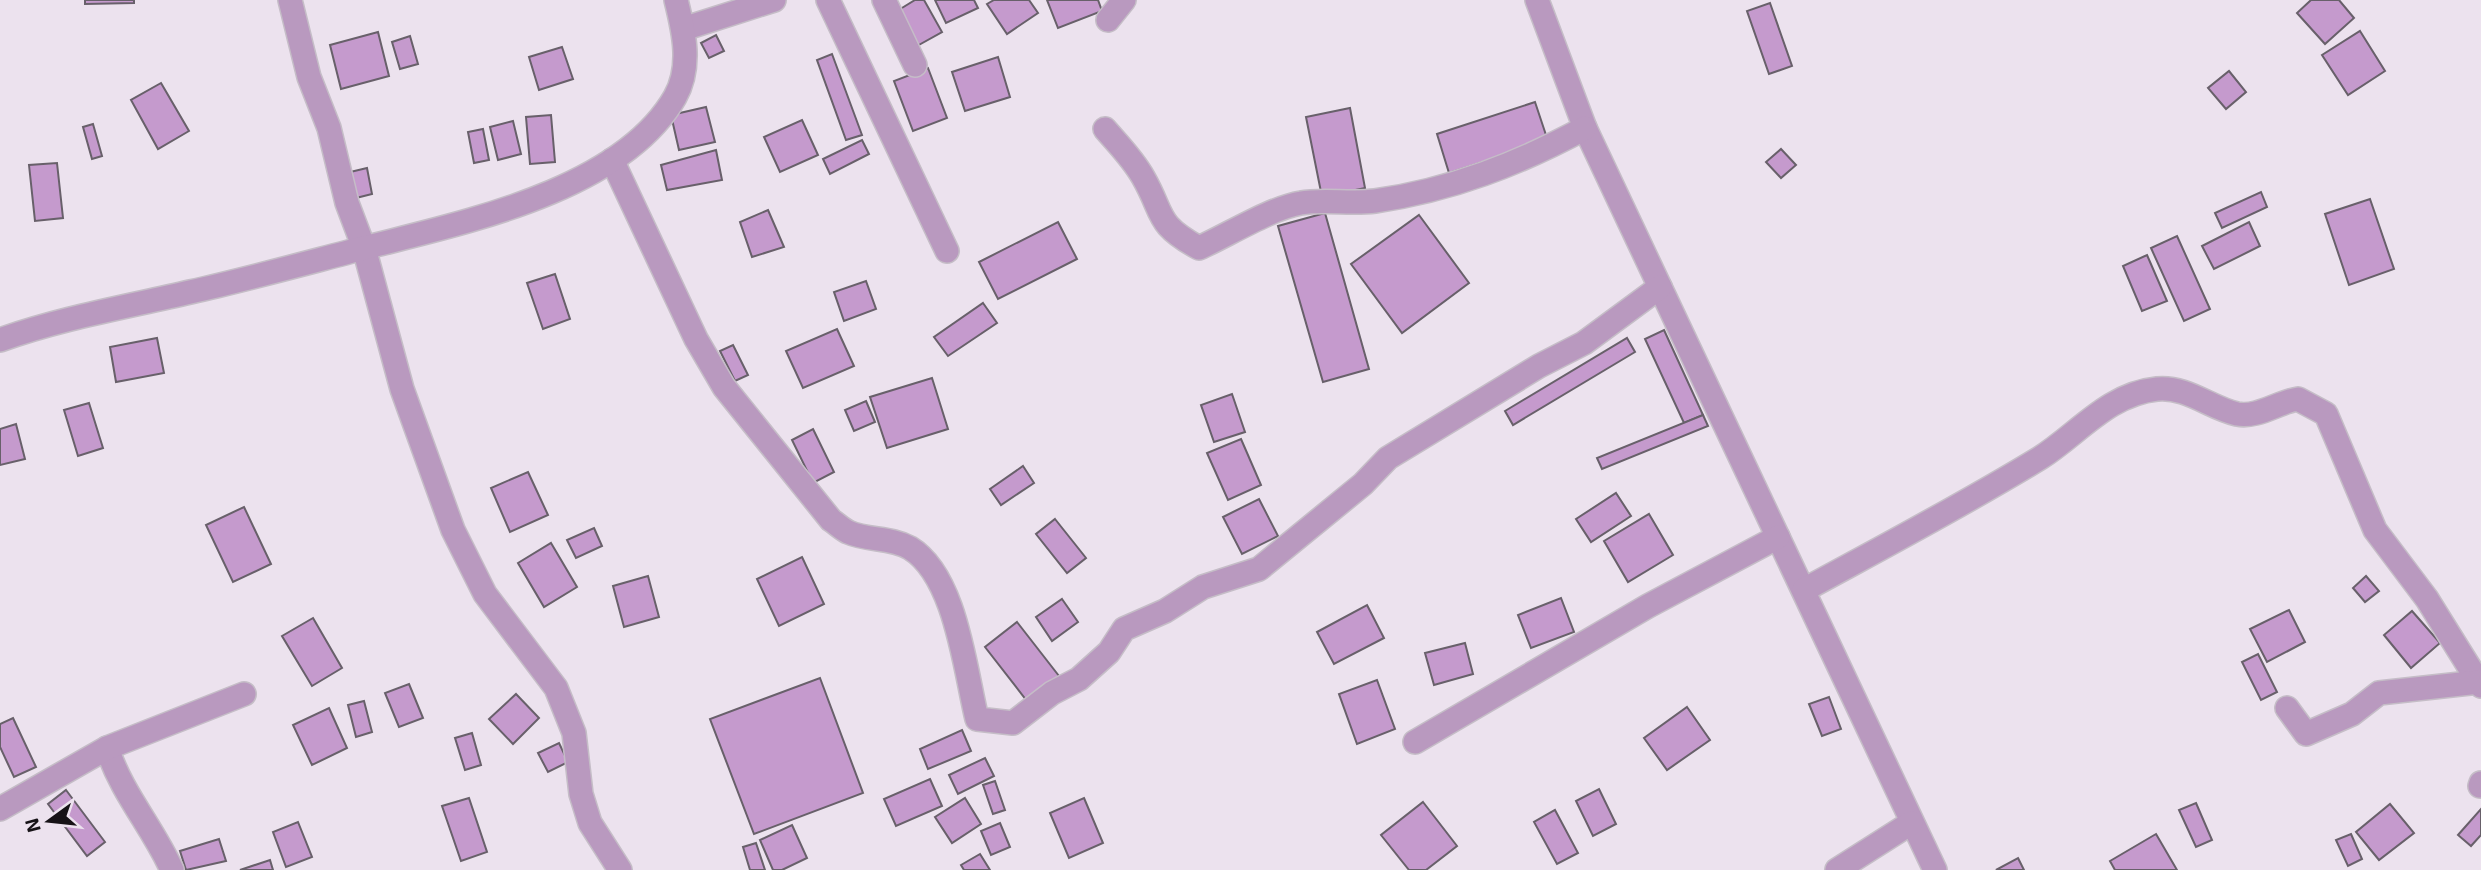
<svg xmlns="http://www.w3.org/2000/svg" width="2481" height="870" viewBox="0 0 2481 870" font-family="'Exo 2',sans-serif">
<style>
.building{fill:#c59acd;stroke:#68606a;stroke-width:2}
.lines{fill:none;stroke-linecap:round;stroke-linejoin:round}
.minor-casing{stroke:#c5bdc7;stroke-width:26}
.minor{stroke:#b999bf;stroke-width:23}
</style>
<rect width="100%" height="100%" fill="#ece2ee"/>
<g class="building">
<path d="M85 0H134V3L85 4Z"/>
<path d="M915 0H924L942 32 917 46 897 11Z"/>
<path d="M935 0H974L978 8 946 23Z"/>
<path d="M994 0H1029L1038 13 1007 34 987 4Z"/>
<path d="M1047 0H1098L1102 11 1058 28Z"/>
<path d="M2311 0H2339L2354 18 2325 44 2297 13Z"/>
<path d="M1770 3 1792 66 1769 74 1747 11Z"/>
<path d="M2360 31 2385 71 2348 95 2322 55Z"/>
<path d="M378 32 389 76 341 89 330 45Z"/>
<path d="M716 35 724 51 709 58 701 43Z"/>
<path d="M410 36 418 64 400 69 392 42Z"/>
<path d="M562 47 573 79 539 90 529 57Z"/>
<path d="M832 54 862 135 846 140 817 60Z"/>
<path d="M998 57 1010 97 965 111 952 72Z"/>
<path d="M928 68 947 118 913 131 894 81Z"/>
<path d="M2229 71 2246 92 2226 109 2208 88Z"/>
<path d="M161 83 189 131 158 149 131 100Z"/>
<path d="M1535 102 1548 141 1449 173 1437 134Z"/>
<path d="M706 107 715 142 679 150 671 115Z"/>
<path d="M1350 108 1365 188 1322 197 1306 117Z"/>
<path d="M551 115 555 162 530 164 526 117Z"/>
<path d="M802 120 818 155 780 172 764 137Z"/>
<path d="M513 121 521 154 498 160 490 127Z"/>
<path d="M93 124 102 156 92 159 83 127Z"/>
<path d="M483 129 489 160 474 163 468 132Z"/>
<path d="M862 140 869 154 830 174 823 159Z"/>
<path d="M1781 149 1796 165 1781 178 1766 162Z"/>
<path d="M716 150 722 180 667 190 661 165Z"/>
<path d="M57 163 63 218 35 221 29 165Z"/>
<path d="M367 168 372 194 352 199 346 173Z"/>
<path d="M2261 192 2267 207 2222 228 2215 213Z"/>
<path d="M2370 199 2394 269 2349 285 2325 214Z"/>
<path d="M768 210 784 247 752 257 740 222Z"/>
<path d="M1325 213 1369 369 1323 382 1278 226Z"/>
<path d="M1419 215 1469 283 1402 333 1351 264Z"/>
<path d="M1058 222 1077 259 998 299 979 262Z"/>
<path d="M2249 222 2260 246 2214 269 2202 246Z"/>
<path d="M2177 236 2210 309 2184 321 2151 248Z"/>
<path d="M2147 255 2167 301 2142 311 2123 266Z"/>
<path d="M555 274 570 319 543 329 527 283Z"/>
<path d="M866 281 876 309 844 321 834 292Z"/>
<path d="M983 303 997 323 948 356 934 337Z"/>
<path d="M837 329 854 366 803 388 786 351Z"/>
<path d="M1664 330 1703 415 1684 423 1645 339Z"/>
<path d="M157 338 164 373 116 382 110 347Z"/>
<path d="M1627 338 1635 352 1513 425 1505 411Z"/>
<path d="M733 345 748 375 735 381 720 351Z"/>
<path d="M932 378 948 429 887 448 870 397Z"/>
<path d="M1232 394 1245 432 1214 442 1201 405Z"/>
<path d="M866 401 875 422 854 431 845 410Z"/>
<path d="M89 403 103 448 78 456 64 410Z"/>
<path d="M1703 415 1708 426 1602 469 1597 458Z"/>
<path d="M16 424 25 459 0 465V429Z"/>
<path d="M813 429 834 472 813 483 792 440Z"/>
<path d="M1241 439 1261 485 1228 500 1207 453Z"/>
<path d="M1023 466 1034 483 1001 505 990 489Z"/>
<path d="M528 472 548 515 510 532 491 488Z"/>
<path d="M1616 493 1631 516 1591 542 1576 519Z"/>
<path d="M1259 499 1278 536 1242 554 1223 517Z"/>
<path d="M244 507 271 564 233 582 206 525Z"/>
<path d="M1649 514 1673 555 1628 582 1604 541Z"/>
<path d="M1055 519 1086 558 1067 573 1036 534Z"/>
<path d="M594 528 602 546 576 558 567 540Z"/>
<path d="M551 543 577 587 544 607 518 563Z"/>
<path d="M802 557 824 604 779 626 757 579Z"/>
<path d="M648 576 659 617 624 627 613 586Z"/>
<path d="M2366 576 2379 591 2365 602 2353 588Z"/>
<path d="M1561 598 1574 632 1531 648 1518 615Z"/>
<path d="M1062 599 1078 622 1052 641 1036 617Z"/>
<path d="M1367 605 1384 638 1334 664 1317 632Z"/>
<path d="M2289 610 2305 642 2267 662 2250 629Z"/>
<path d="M2412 611 2440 643 2411 668 2384 635Z"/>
<path d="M313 618 342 668 312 686 282 636Z"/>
<path d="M1017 622 1059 676 1027 701 985 647Z"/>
<path d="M1465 643 1473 674 1434 685 1425 653Z"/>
<path d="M2258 654 2277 692 2261 700 2242 662Z"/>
<path d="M820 678 863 793 754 834 710 719Z"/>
<path d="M1377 680 1395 729 1357 744 1339 694Z"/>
<path d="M409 684 423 718 399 727 385 693Z"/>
<path d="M516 694 539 718 513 744 489 719Z"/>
<path d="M1829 697 1841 729 1822 736 1809 704Z"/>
<path d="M364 701 372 732 356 737 348 705Z"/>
<path d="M1687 707 1710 740 1667 770 1644 738Z"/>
<path d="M329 708 347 748 312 765 293 725Z"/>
<path d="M13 718 36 767 14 777 0 747V724Z"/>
<path d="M962 730 971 751 928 769 920 749Z"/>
<path d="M472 733 481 765 465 770 455 738Z"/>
<path d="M559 743 568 762 548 772 538 753Z"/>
<path d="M985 758 994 776 958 794 949 775Z"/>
<path d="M930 779 942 806 896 826 884 799Z"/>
<path d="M995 781 1005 810 993 814 983 785Z"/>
<path d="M1599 789 1616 824 1593 836 1576 801Z"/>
<path d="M66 790 105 842 87 856 48 804Z"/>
<path d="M469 798 487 852 461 861 442 806Z"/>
<path d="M965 798 981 824 952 843 935 817Z"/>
<path d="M1084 798 1103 843 1069 858 1050 813Z"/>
<path d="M1423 802 1457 846 1426 870H1409L1381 835Z"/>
<path d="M2196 803 2212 840 2196 847 2179 810Z"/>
<path d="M2390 804 2414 833 2379 860 2356 832Z"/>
<path d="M2481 809V835L2471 846 2458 835Z"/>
<path d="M1555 810 1578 853 1557 864 1534 822Z"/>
<path d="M298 822 312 857 286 867 273 832Z"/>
<path d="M1000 823 1010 847 991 855 981 831Z"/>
<path d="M792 825 807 858 782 870H773L760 840Z"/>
<path d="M2156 834 2177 870H2115L2110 861Z"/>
<path d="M2351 834 2362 859 2348 866 2336 840Z"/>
<path d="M219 839 226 861 186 870 180 851Z"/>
<path d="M756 843 765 870H750L743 847Z"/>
<path d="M980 854 990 870H964L961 865Z"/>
<path d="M2018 858 2024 870H1996Z"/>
<path d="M270 860 273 870H240Z"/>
</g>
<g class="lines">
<defs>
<g id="minor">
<path d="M290 0 309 77 329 128 347 203 364 248 402 389 453 530 485 594 556 688 574 733 581 794 590 823 620 870"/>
<path d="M828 0 947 251"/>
<path d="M884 0 915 65"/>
<path d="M1537 0 1585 128 1935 870"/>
<path d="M1108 20 1124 0"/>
<path d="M683 29 774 0"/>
<path d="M1105 129C1118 144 1133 159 1143 177 1165 215 1154 223 1199 248 1228 235 1271 208 1301 203 1322 199 1351 204 1375 201 1451 190 1518 164 1585 128"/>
<path d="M612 160 696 339 724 387 831 520C837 524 842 529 848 532 868 541 891 537 910 548 956 576 965 670 977 719L1013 723 1052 693 1079 679 1109 652 1124 629 1165 611 1203 587 1259 569 1363 484 1388 458 1539 366 1584 343 1660 287"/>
<path d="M0 340C61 318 126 307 190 292 248 279 306 263 364 248 461 223 621 191 675 97 692 67 684 32 676 0"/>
<path d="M1804 590C1883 547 1963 505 2040 458 2078 434 2108 394 2157 389 2187 386 2210 408 2237 414 2258 418 2278 402 2298 399L2326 414 2375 530 2427 599 2481 686"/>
<path d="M2287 708 2306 734 2352 714 2379 693 2479 682"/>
<path d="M1415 742 1648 606 1778 537"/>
<path d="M107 748C122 794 152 826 172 870"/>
<path d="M2480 786 2481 783"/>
<path d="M0 809 107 748 244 694"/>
<path d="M1837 870 1911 823"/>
</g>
</defs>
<use href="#minor" class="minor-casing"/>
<use href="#minor" class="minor"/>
</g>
<g transform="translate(49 821) rotate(255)" stroke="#ece2ee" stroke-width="5" paint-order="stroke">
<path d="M0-5L12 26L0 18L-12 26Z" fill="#161216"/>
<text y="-10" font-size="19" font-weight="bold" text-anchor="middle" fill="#161216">N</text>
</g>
</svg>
